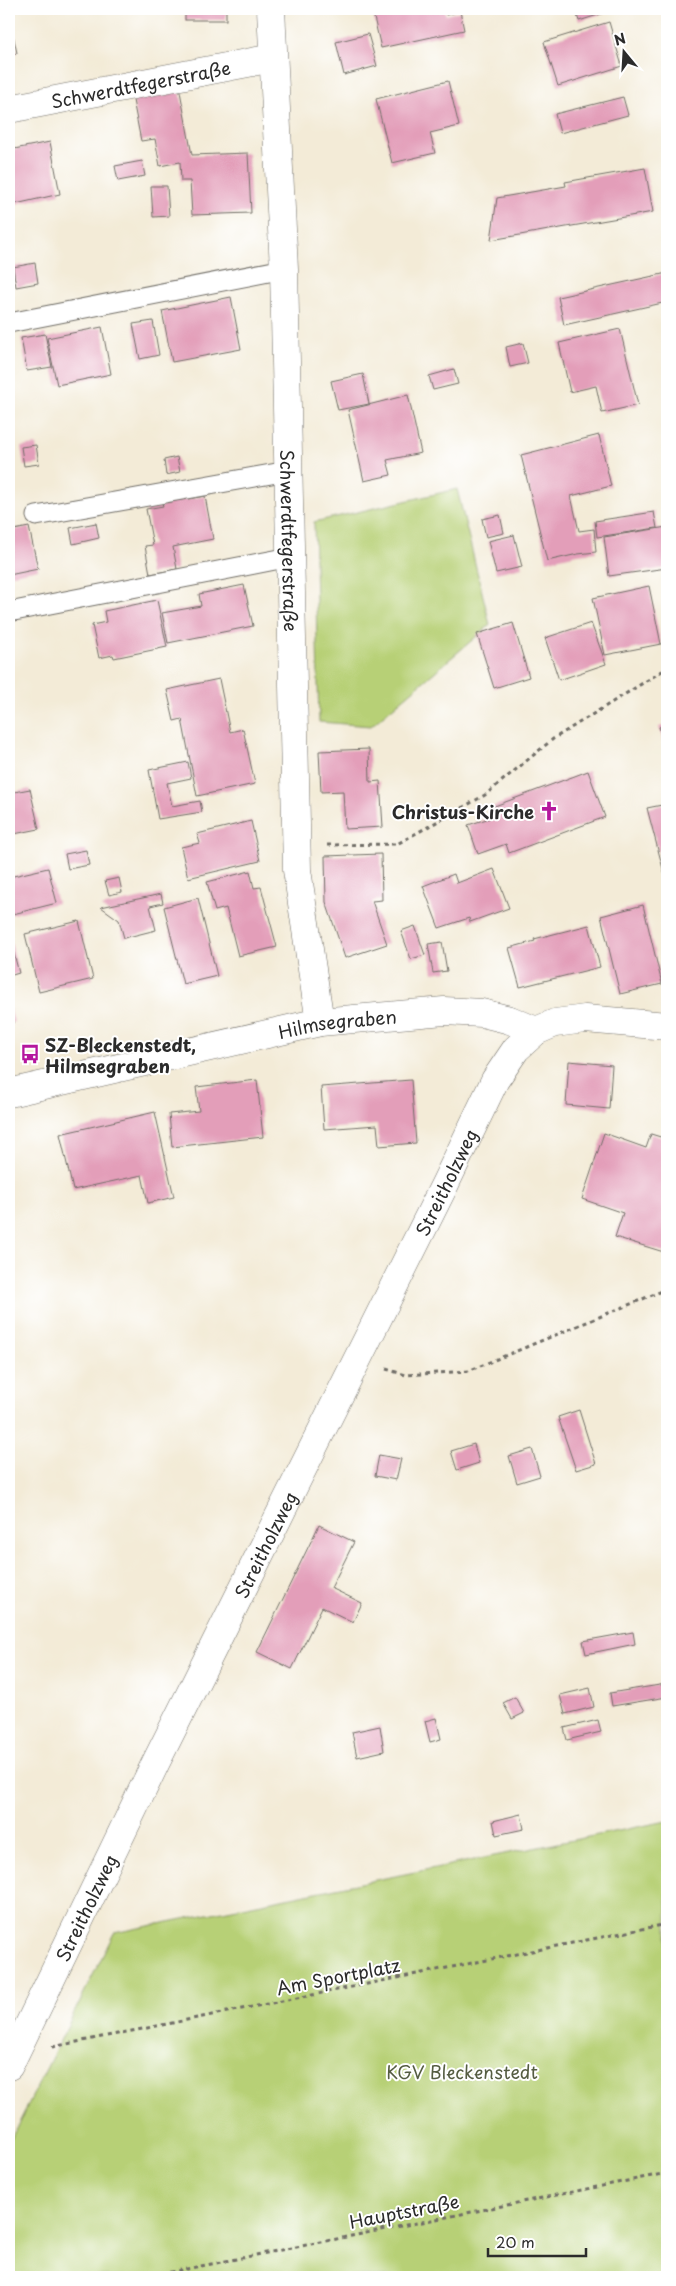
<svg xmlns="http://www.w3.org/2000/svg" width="676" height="2286" viewBox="0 0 676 2286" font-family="'Playpen Sans',sans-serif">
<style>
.green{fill:#b7d076;stroke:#717e50}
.building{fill:#e39eb9}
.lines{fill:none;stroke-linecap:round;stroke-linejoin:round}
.lane-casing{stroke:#716e67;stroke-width:21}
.street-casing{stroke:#716e67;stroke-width:29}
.secondary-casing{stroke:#716e67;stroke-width:29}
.path{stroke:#716e67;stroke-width:3;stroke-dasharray:4 4;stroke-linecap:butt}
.lane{stroke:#fff;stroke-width:19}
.street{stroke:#fff;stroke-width:28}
.secondary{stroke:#fff;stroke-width:28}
.labels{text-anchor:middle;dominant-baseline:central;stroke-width:4;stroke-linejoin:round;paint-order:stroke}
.street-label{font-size:18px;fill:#2b2b2b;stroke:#fff}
.poi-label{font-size:18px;font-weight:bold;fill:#2b2b2b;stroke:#fff;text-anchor:end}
.park-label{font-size:18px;fill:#555d42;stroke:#fff}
</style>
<rect width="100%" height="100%" fill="#fff"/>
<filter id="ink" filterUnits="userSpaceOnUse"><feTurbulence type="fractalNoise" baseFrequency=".02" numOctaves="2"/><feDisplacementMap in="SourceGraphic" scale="10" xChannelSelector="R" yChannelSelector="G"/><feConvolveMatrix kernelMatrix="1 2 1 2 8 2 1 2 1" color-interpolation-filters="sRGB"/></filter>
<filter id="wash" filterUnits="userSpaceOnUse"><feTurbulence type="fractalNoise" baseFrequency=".0096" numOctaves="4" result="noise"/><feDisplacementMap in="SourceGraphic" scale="20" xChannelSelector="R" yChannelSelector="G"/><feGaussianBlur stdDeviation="1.12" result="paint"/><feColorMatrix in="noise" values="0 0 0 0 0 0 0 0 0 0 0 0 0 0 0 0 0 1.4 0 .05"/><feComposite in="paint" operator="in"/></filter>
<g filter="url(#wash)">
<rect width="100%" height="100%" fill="#f3ebd7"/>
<g class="green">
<path d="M457 489 490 625 371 726 319 722 314 522Z"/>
<path d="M667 1821V2277H9V2143L114 1933Z"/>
</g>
<g id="blocks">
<g class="building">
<rect x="185" y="9" width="41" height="11"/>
<path d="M372 9H444L446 15 460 11 464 30 381 48Z"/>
<path d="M575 9H604V13L579 21Z"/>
<path d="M9 16 17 53 9 55Z"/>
<path d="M609 22 622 66 558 86 544 42Z"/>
<path d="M368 34 377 66 344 75 336 42Z"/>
<path d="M448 81 459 126 430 133 435 153 392 163 376 99Z"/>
<path d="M179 86 192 155 248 153 251 213 192 215 190 181H181L180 162 160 166 155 139 141 141 132 95Z"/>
<path d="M623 97 628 115 560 133 555 114Z"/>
<path d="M50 142 60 194 11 205V201H9V150Z"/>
<path d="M142 161 145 176 118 181 115 166Z"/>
<path d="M645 168 653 212 491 240 497 198 566 186 565 182Z"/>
<path d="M151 186H167L169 216 153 217Z"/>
<path d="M35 263 38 283 16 287 13 267Z"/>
<path d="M667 273V302L564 325 558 297Z"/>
<path d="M231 297 241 349 172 362 162 311Z"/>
<path d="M153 321 159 355 140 359 133 324Z"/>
<path d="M102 327 111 374 57 385 47 338Z"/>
<path d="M620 329 638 405 602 413 596 386 570 392 559 343Z"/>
<path d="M45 334 52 367 27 371 21 338Z"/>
<path d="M523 343 528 363 510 367 506 347Z"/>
<path d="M454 369 458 384 433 390 429 376Z"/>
<path d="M363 374 369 404 338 410 331 381Z"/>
<path d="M408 395 421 453 387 460 391 475 364 481 348 410Z"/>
<path d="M599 435 611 486 571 496 579 531 594 529 596 552 578 554 547 561 521 455Z"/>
<path d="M36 445 39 464 24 466 21 447Z"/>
<path d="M177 457 180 472 166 475 164 460Z"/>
<path d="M205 496 213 539 173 547 177 569 150 574 145 546 153 545 146 509 163 506 162 503Z"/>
<path d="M654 512 657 528 597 537 595 521Z"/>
<path d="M500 515 504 533 486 537 482 519Z"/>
<path d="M96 523 99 538 73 544 70 528Z"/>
<path d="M29 527 38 569 9 575V531Z"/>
<path d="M667 527V568L609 576 604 537Z"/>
<path d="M514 535 522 567 496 573 488 541Z"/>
<path d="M244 585 253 626 168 643 162 613 201 606 199 594Z"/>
<path d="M649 586 661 644 605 655 593 598Z"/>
<path d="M157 600 167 647 114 658 113 655 99 658 92 625 106 622 104 611Z"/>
<path d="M513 623 529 677 494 688 477 634Z"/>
<path d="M591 623 606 664 559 680 545 638Z"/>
<path d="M219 679 230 732 243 729 255 784 197 796 182 719 174 721 167 690Z"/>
<path d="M667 725V754L659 727Z"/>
<path d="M369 749 370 782 380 781 383 827 345 829 343 791 321 792 319 751Z"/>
<path d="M188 762 191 778 167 783 172 806 200 801 202 812 158 819 149 770Z"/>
<path d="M588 771 605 817 509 853 506 844 478 854 468 825 496 816 492 807Z"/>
<path d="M30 789 39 829 9 835V793Z"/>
<path d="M667 804V884L647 808Z"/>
<path d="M251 821 260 861 188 878 181 847 200 843 197 834Z"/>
<path d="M86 850 89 865 68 869 65 854Z"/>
<path d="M381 854 382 900 372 901 387 944 345 958 326 902 325 856Z"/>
<path d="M48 868 57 903 9 915V877Z"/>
<path d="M494 869 509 908 470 922 469 918 439 928 423 886 454 874 457 883Z"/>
<path d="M250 871 254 888 261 887 277 947 238 956 226 908 215 911 207 882Z"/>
<path d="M119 878 122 892 109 895 105 881Z"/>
<path d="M161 894 163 903 150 906 156 930 124 938 119 920 101 907Z"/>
<path d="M198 898 217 976 183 984 164 907Z"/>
<path d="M643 905 662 984 620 994 601 916Z"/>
<path d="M79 921 93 979 39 992 25 934Z"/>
<path d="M589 925 600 967 520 987 509 948 535 941 534 939Z"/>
<path d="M415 926 425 955 411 959 401 931Z"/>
<path d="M9 935 19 973 9 976Z"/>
<path d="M442 942 447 971 433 973 428 944Z"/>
<path d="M9 1005 14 1022 9 1023Z"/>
<path d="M569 1061 612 1065 609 1109 566 1105Z"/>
<path d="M257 1080 263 1137 172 1147 169 1114 199 1111 196 1087Z"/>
<path d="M411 1080 416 1143 379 1146 377 1125 324 1129 321 1087Z"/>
<path d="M155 1112 174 1197 148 1203 142 1175 73 1190 60 1134Z"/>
<path d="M604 1133 646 1148 651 1134 667 1139V1253L615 1237 623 1213 582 1199Z"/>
<path d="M579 1410 596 1464 576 1470 558 1417Z"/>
<path d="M474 1444 479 1463 457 1470 451 1451Z"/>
<path d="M532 1449 540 1476 517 1483 509 1456Z"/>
<path d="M379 1455 401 1459 396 1480 375 1476Z"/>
<path d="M319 1525 354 1542 331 1588 362 1603 353 1622 322 1607 292 1669 257 1652Z"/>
<path d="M633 1632 635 1644 586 1654 583 1641Z"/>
<path d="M666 1684 667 1697 612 1706 610 1693Z"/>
<path d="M590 1688 594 1707 565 1714 560 1695Z"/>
<path d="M515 1697 524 1713 512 1719 503 1703Z"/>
<path d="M436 1718 441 1739 430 1742 425 1721Z"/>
<path d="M598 1720 601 1732 567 1740 564 1728Z"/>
<path d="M380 1726 384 1751 357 1757 352 1732Z"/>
<path d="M521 1814 524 1829 496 1835 493 1821Z"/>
</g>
</g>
</g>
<g filter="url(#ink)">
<use href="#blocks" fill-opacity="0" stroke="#716e67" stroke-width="1"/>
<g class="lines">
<defs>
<g id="lane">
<path d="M9 323 284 269"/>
<path d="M36 516 288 471"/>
<path d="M9 612 290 557"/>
</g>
<g id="street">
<path id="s1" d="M271 9 284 269 297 870 320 1022"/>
<path id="s2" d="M9 109 273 58"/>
</g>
<g id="secondary">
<path id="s3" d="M9 1093 320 1022 444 1011 482 1013 510 1020 536 1031"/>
<path id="s4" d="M9 2066 156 1762 445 1184 495 1080 516 1049 536 1031 555 1023 585 1019 667 1026"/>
</g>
</defs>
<use href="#lane" class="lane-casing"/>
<use href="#street" class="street-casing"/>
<use href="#secondary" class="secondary-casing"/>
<g class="path">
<path d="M327 845 397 844 485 795 553 739 667 668"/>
<path d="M386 1369 406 1375 468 1371 667 1289"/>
<path d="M52 2047 667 1924"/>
<path d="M146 2277 667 2173"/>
</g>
<use href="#lane" class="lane"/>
<use href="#street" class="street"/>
<use href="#secondary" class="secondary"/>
</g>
</g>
<defs>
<symbol id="church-bare" viewBox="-9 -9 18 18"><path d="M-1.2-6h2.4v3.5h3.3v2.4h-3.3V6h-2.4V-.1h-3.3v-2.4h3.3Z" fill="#b5179e" stroke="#fff" stroke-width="2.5" paint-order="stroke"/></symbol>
<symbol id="bus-bare" viewBox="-9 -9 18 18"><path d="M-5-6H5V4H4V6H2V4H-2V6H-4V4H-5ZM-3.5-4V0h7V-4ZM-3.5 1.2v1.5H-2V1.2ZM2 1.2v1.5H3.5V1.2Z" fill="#b5179e" stroke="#fff" stroke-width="2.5" paint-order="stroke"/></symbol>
</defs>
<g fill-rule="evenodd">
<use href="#church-bare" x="535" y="797" width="28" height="28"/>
<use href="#bus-bare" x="16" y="1040" width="28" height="28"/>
</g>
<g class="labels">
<g class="street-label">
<text stroke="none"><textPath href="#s2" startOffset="134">Schwerdtfegerstraße</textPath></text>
<text stroke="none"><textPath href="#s1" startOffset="532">Schwerdtfegerstraße</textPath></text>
<text stroke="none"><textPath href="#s3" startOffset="336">Hilmsegraben</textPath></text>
<text stroke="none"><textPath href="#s4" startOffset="986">Streitholzweg</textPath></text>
<text stroke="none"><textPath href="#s4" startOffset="581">Streitholzweg</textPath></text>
<text stroke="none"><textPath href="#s4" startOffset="176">Streitholzweg</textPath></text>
<text transform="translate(338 1976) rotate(-11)">Am Sportplatz</text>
<text transform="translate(404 2211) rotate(-11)">Hauptstraße</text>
</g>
<g class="poi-label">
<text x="534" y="811">Christus-Kirche</text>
<text x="45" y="1044" text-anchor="start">SZ-Bleckenstedt,<tspan x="45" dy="21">Hilmsegraben</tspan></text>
</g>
<g class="park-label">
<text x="462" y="2071">KGV Bleckenstedt</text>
</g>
</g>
<rect width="676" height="2286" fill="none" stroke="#fff" stroke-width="30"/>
<g transform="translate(624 52) rotate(342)" stroke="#ffffff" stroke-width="4" paint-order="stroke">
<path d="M0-4L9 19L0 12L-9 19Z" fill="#2b2b2b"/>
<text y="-8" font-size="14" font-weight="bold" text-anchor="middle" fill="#2b2b2b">N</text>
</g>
<path d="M488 2248v8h98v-8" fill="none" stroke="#2b2b2b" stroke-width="2.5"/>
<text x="496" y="2248" font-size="15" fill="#2b2b2b" stroke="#ffffff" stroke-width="4" paint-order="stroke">20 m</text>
</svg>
